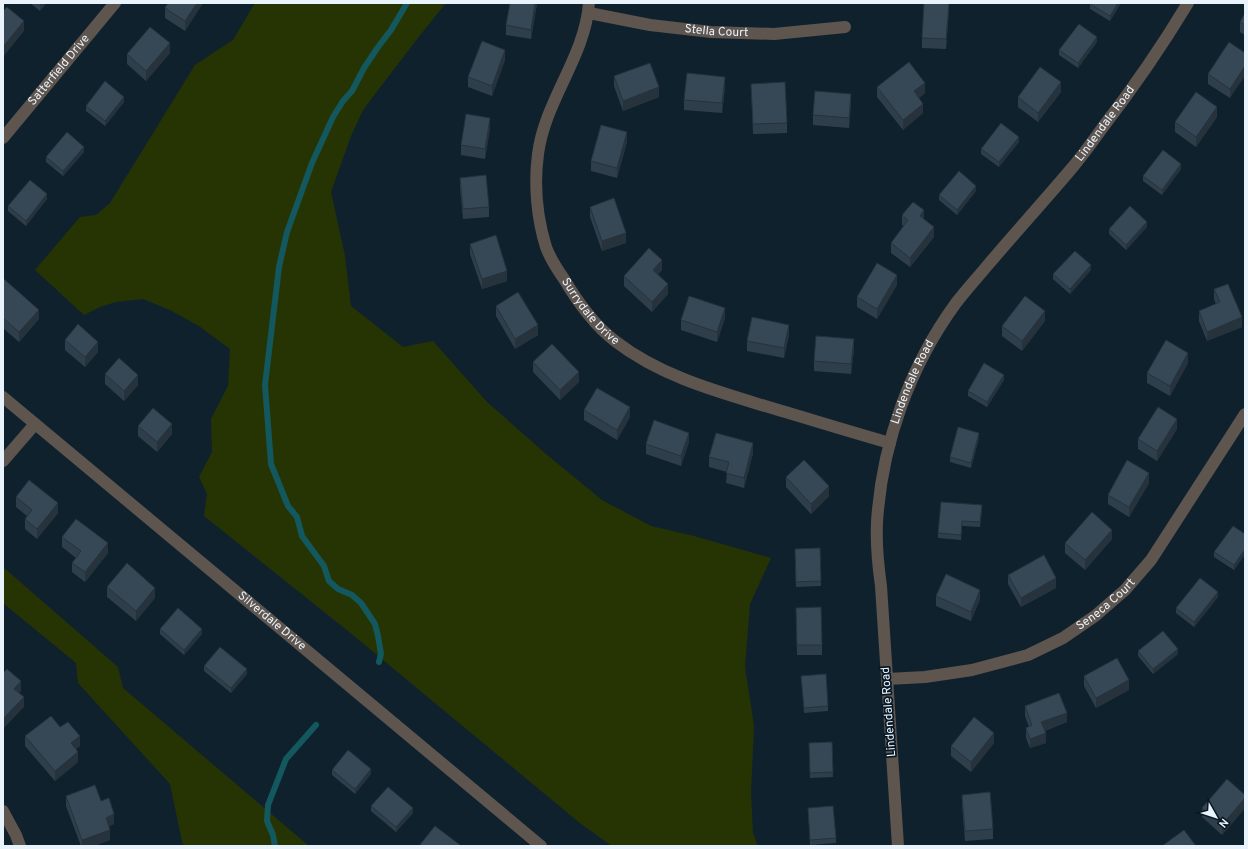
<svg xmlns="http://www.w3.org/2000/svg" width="1248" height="849" viewBox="0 0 1248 849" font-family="Overpass,sans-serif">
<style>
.green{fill:#263404}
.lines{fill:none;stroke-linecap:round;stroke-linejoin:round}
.stream{stroke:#12585e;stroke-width:6}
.minor{stroke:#5e554f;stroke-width:12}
.tertiary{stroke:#5e554f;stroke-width:12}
.wall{fill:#2e3e4a}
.shaded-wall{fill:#26323c}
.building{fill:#364856;stroke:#26323c}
.labels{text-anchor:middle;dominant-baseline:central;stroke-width:3.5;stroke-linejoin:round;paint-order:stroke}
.street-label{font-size:12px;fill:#e8f3fc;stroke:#071824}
</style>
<rect width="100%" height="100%" fill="#10212e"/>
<g class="green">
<path d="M255 3H446L417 39 363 110 351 136 331 192 345 256 351 306 403 347 433 341 487 402 546 454 602 500 651 526 694 536 771 558 750 604 745 667 754 726 751 793 753 833 758 846H612L581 824 348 631 204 516 207 494 199 477 212 452 211 419 228 386 230 349 199 326 170 310 143 299 116 302 100 307 84 315 35 270 80 217 96 215 110 203 195 65 233 40Z"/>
<path d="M3 567 118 667 123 688 309 846H183L170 784 78 683 76 663 3 603Z"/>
</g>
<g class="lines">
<g class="stream">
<path d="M379 662 381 654 378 636 375 624 361 603 352 595 338 589 329 581 324 566 302 536 297 517 288 506 271 464 265 385 279 267 287 232 312 163 333 117 343 101 352 91 364 68 378 47 391 30 407 3"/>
<path d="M275 846 273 835 267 821 268 805 286 759 316 725"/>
</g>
<g class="minor">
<path id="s1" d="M589 3C585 57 545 100 538 154 534 184 537 218 546 247 550 258 557 269 564 279 577 301 594 325 615 341 659 375 712 390 765 406 806 418 848 431 890 443"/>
<path id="s2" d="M589 13 650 25 711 32 774 34 845 27"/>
<path id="s3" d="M3 138 115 3"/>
<path d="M3 461 35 424"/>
<path id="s4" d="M887 679 925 677 972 670 1028 655 1063 638 1095 616 1125 590 1151 560 1245 414"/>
<path d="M3 811 16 835 20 846"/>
</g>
<g class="tertiary">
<path id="s5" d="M3 397 541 846"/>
<path id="s6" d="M898 846 881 586C878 565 876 543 877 522 882 443 910 366 956 303 966 290 977 278 987 266 1015 233 1044 201 1072 168 1083 155 1093 141 1103 127 1134 87 1162 46 1188 3"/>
</g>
</g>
<g class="wall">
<path d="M30 3H46L40 11Z"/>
<path d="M168 3H203L185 31 165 18V8Z"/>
<path d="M510 3H537L531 39 506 35V25Z"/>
<path d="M1121 3 1110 21 1090 9V4Z"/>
<path d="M949 10 946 49 922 48V38Z"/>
<path d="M1245 13V35L1240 32V22Z"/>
<path d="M1097 42 1078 68 1059 55V50Z"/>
<path d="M170 53 146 81 127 64V54Z"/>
<path d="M1245 53 1230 98 1208 84V74Z"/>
<path d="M505 60 492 96 468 87V77Z"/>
<path d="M614 76 659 97 623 111 614 86Z"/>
<path d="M751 84 787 123V133L753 134Z"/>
<path d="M725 87 722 113 684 110V100Z"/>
<path d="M877 87 925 93 919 98 923 113 903 130 877 97Z"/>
<path d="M1061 92 1038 122 1018 107V97Z"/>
<path d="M124 102 105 126 86 111V106Z"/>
<path d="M851 104 849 128 813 125V115Z"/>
<path d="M1217 117 1196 147 1175 132V122Z"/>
<path d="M490 128 485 159 461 155V145Z"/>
<path d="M627 142 617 178 591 171V161Z"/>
<path d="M1019 142 999 167 981 154V149Z"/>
<path d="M84 152 63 176 46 162V157Z"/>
<path d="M1181 169 1162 195 1143 181V176Z"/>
<path d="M460 178 489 207V217L463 219 460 188Z"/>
<path d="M976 191 957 215 939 200V195Z"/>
<path d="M47 199 26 226 8 211V206Z"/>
<path d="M590 207 626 243 602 251 590 217Z"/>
<path d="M902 215 924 219 934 237 910 267 891 253V243L904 226 902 225Z"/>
<path d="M1147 227 1126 250 1109 234V229Z"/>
<path d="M470 244 507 281 482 289 470 254Z"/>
<path d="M662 270 658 274 668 294 652 312 624 286V276Z"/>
<path d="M1091 270 1070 294 1053 279V274Z"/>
<path d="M3 280 39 319 19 342 3 328Z"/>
<path d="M897 285 877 319 857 307V297Z"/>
<path d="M1214 289 1242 327 1207 341 1199 321V311L1216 304 1214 299Z"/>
<path d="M496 306 538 335 515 349 496 316Z"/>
<path d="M725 318 717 342 681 330V320Z"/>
<path d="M1045 321 1022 351 1002 336V326Z"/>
<path d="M789 335 784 358 747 351V341Z"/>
<path d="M65 340 98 352 85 367 65 350Z"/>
<path d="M854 349 851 374 814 371V361Z"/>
<path d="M533 362 579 382 560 400 533 372Z"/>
<path d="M1188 363 1170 396 1147 383V373Z"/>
<path d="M105 374 138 385 124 401 105 384Z"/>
<path d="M1004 380 987 407 968 396V391Z"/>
<path d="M584 410 630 417 617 440 584 420Z"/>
<path d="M138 426 172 434 157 452 138 436Z"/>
<path d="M1177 429 1157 461 1138 449V439Z"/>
<path d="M979 438 971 468 950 462V457Z"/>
<path d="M689 442 681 466 646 454V444Z"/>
<path d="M753 453 744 488 726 483 727 472 709 467V457Z"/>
<path d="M786 477 829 496 811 514 786 487Z"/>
<path d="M1149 483 1129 517 1108 504V495Z"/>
<path d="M16 497 58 513 37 539 25 529V519L27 516 16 507Z"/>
<path d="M982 510 980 527 962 526 961 540 938 538V533Z"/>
<path d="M1245 534V554L1234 570 1214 557V552Z"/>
<path d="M62 537 108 553 85 582 72 572V563L76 558 62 547Z"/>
<path d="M1112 539 1085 570 1065 553V543Z"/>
<path d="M820 548 821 586 796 587 795 549Z"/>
<path d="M1008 575 1056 588 1021 607 1008 584Z"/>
<path d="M107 587 155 598 136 621 107 597Z"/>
<path d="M936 596 980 599 971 621 936 606Z"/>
<path d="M1218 597 1194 627 1176 613V608Z"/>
<path d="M796 618 822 645V655H797Z"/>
<path d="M160 629 202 634 184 655 160 634Z"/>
<path d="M1138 651 1178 654 1153 674 1138 656Z"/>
<path d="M204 666 247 674 231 693 204 671Z"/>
<path d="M801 676 828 706V711L804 713Z"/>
<path d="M1084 676 1129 690 1096 708 1084 686Z"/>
<path d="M1025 706 1067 722 1045 731 1046 743 1030 748 1026 738V728L1029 727 1025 716Z"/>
<path d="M60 727 80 746 76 749 78 762 55 781 25 746V736Z"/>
<path d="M832 742 833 777 810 778 809 743Z"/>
<path d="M994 743 971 772 951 756V746Z"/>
<path d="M1245 756V768L1244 767V757Z"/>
<path d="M332 770 371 774 355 794 332 775Z"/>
<path d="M962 795 993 829V839L965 841 962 805Z"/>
<path d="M1245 795V808L1222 835 1202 817V808Z"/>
<path d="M66 796 101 801 114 824 109 826 110 840 94 846H81L66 806Z"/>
<path d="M371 806 413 813 396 832 371 811Z"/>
<path d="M808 808 836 838V843L810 845Z"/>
</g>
<g class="shaded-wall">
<path d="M40 3H46L40 11Z"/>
<path d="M197 3H203L185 31V21Z"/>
<path d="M535 3H537L531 39V30Z"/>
<path d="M949 3V10L946 49V39Z"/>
<path d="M1118 3H1121L1110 21V16Z"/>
<path d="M24 21V31L3 57V47Z"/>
<path d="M1097 37V42L1078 68V63Z"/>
<path d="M170 43V53L146 81V71Z"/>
<path d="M505 50V60L492 96V86Z"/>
<path d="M1245 66V76L1230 98V89Z"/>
<path d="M725 77V87L722 113V103Z"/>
<path d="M1061 82V92L1038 122V113Z"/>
<path d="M925 83V93L914 101V91Z"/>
<path d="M659 87V97L623 111V101Z"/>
<path d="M851 94V104L849 128V118Z"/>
<path d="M124 97V102L105 126V121Z"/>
<path d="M923 104V113L903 130V120Z"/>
<path d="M1217 107V117L1196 147V137Z"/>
<path d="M490 118V128L485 159V149Z"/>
<path d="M627 132V142L617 178V168Z"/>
<path d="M1019 137V142L999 167V162Z"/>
<path d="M84 147V152L63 176V171Z"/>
<path d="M1181 164V169L1162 195V190Z"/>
<path d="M976 186V191L957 215V210Z"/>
<path d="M47 194V199L26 226V221Z"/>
<path d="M924 210V220L920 216Z"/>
<path d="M1147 222V227L1126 250V245Z"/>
<path d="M934 227V237L910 267V258Z"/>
<path d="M626 233V243L602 251V241Z"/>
<path d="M662 260V270L653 280V270Z"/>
<path d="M1091 265V270L1070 294V289Z"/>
<path d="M507 271V281L482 289V279Z"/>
<path d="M897 275V285L877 319V309Z"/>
<path d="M668 284V294L652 312V302Z"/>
<path d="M725 308V318L717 342V332Z"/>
<path d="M39 310V319L19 342V332Z"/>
<path d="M1045 311V321L1022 351V341Z"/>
<path d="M1242 317V327L1207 341V332Z"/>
<path d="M538 325V335L515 349V339Z"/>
<path d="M789 325V335L784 358V348Z"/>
<path d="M854 339V349L851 374V364Z"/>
<path d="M98 342V352L85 367V357Z"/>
<path d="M1188 353V363L1170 396V386Z"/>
<path d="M579 372V382L560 400V390Z"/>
<path d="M138 375V385L124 401V391Z"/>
<path d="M1004 375V380L987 407V402Z"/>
<path d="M630 407V417L617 440V430Z"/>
<path d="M1177 419V429L1157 461V451Z"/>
<path d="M172 424V434L157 452V442Z"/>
<path d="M689 433V442L681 466V456Z"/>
<path d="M979 433V438L971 468V463Z"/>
<path d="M753 443V453L744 488V478Z"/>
<path d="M1149 473V483L1129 517V507Z"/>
<path d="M829 486V496L811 514V504Z"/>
<path d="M58 503V513L37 539V529Z"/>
<path d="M1112 530V539L1085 570V560Z"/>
<path d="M108 543V553L85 582V572Z"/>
<path d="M1245 549V554L1234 570V565Z"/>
<path d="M1056 578V588L1021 607V598Z"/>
<path d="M155 588V598L136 621V611Z"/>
<path d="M980 590V599L971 621V612Z"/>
<path d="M1218 592V597L1194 627V622Z"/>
<path d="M202 629V634L184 655V650Z"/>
<path d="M1178 649V654L1153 674V669Z"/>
<path d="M247 669V674L231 693V688Z"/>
<path d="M1129 680V690L1096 708V698Z"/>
<path d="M21 681V691L14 698V689Z"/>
<path d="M24 697V707L3 729V719Z"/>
<path d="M1067 713V722L1041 732V722Z"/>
<path d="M994 733V743L971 772V762Z"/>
<path d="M1046 733V743L1030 748V739Z"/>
<path d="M80 736V746L71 753V743Z"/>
<path d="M78 752V762L55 781V771Z"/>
<path d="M371 769V774L355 794V789Z"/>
<path d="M1245 798V808L1222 835V825Z"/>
<path d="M413 808V813L396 832V827Z"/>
<path d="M114 814V824L106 828V818Z"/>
<path d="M110 830V840L94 846H82V840Z"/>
</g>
<g class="building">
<path d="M168 3H197L185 21 165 8Z"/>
<path d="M510 3H535L531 30 506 25Z"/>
<path d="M924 3H949L946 39 922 38Z"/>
<path d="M1090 3H1118L1110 16 1090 4Z"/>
<path d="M7 7 24 21 3 47V11Z"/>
<path d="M1245 13V25L1240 22Z"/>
<path d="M1079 24 1097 37 1078 63 1059 50Z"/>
<path d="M150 27 170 43 146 71 127 54Z"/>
<path d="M482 41 505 50 492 86 468 77Z"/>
<path d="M1229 42 1245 53V66L1230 89 1208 74Z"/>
<path d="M909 62 925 83 914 91 923 104 903 120 877 87Z"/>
<path d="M650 63 659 87 623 101 614 76Z"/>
<path d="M1040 67 1061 82 1038 113 1018 97Z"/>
<path d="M687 73 725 77 722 103 684 100Z"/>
<path d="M105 81 124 97 105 121 86 106Z"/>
<path d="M785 82 787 123 753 124 751 84Z"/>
<path d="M815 91 851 94 849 118 813 115Z"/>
<path d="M1196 92 1217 107 1196 137 1175 122Z"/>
<path d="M466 114 490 118 485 149 461 145Z"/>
<path d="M1001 123 1019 137 999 162 981 149Z"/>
<path d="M601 125 627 132 617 168 591 161Z"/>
<path d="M67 132 84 147 63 171 46 157Z"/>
<path d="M1163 150 1181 164 1162 190 1143 176Z"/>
<path d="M959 171 976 186 957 210 939 195Z"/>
<path d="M486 175 489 207 463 209 460 178Z"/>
<path d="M30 180 47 194 26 221 8 206Z"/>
<path d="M614 198 626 233 602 241 590 207Z"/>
<path d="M913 202 924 210 920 216 934 227 910 258 891 243 908 220 902 215Z"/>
<path d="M1130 206 1147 222 1126 245 1109 229Z"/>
<path d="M496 235 507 271 482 279 470 244Z"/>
<path d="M649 248 662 260 653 270 668 284 652 302 624 276Z"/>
<path d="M1075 251 1091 265 1070 289 1053 274Z"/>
<path d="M877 263 897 275 877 309 857 297Z"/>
<path d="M4 279 39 310 19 332 3 318V280Z"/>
<path d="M1228 284 1242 317 1207 332 1199 311 1220 302 1214 289Z"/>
<path d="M518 292 538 325 515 339 496 306Z"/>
<path d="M689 296 725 308 717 332 681 320Z"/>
<path d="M1025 296 1045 311 1022 341 1002 326Z"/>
<path d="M752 317 789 325 784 348 747 341Z"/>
<path d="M78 324 98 342 85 357 65 340Z"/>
<path d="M816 336 854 339 851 364 814 361Z"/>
<path d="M1166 340 1188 353 1170 386 1147 373Z"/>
<path d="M552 344 579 372 560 390 533 362Z"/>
<path d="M119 358 138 375 124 391 105 374Z"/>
<path d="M984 363 1004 375 987 402 968 391Z"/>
<path d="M597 388 630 407 617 430 584 410Z"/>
<path d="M1158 407 1177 419 1157 451 1138 439Z"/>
<path d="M153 408 172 424 157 442 138 426Z"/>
<path d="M654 420 689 433 681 456 646 444Z"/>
<path d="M958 427 979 433 971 463 950 457Z"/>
<path d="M716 433 753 443 744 478 726 473 729 462 709 457Z"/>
<path d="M804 460 829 486 811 504 786 477Z"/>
<path d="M1127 460 1149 473 1129 507 1108 495Z"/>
<path d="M29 480 58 503 37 529 25 519 32 510 16 497Z"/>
<path d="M941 502 982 505 980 522 962 521 961 535 938 533Z"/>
<path d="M1092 512 1112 530 1085 560 1065 543Z"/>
<path d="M76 519 108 543 85 572 72 563 81 551 62 537Z"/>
<path d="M1233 526 1245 534V549L1234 565 1214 552Z"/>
<path d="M820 548 821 581 796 582 795 549Z"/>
<path d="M1044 555 1056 578 1021 598 1008 575Z"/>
<path d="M127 563 155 588 136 611 107 587Z"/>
<path d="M946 574 980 590 971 612 936 596Z"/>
<path d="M1200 578 1218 592 1194 622 1176 608Z"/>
<path d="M821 607 822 645H797L796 608Z"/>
<path d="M178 608 202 629 184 650 160 629Z"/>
<path d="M1163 631 1178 649 1153 669 1138 651Z"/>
<path d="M220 647 247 669 231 688 204 666Z"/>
<path d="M1117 658 1129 680 1096 698 1084 676Z"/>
<path d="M7 669 21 681 14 689 24 697 3 719V673Z"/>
<path d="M826 674 828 706 804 708 801 676Z"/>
<path d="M1059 693 1067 713 1041 722 1046 733 1030 739 1026 728 1032 725 1025 706Z"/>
<path d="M51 716 60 727 68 722 80 736 71 743 78 752 55 771 25 736Z"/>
<path d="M974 717 994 733 971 762 951 746Z"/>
<path d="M832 742 833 772 810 773 809 743Z"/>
<path d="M348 750 371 769 355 789 332 770Z"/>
<path d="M1227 779 1245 795V798L1222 825 1202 808Z"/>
<path d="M95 785 101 801 109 798 114 814 106 818 110 830 82 840 66 796Z"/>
<path d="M388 787 413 808 396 827 371 806Z"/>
<path d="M990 792 993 829 965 831 962 795Z"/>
<path d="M833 806 836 838 810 840 808 808Z"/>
<path d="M435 826 460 845V846H419Z"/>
<path d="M1184 830 1196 846H1162Z"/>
</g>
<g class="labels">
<g class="street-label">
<text stroke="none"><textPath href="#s2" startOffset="129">Stella Court</textPath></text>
<text stroke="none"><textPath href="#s3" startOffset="88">Satterfield Drive</textPath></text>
<text stroke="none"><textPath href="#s6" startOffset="794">Lindendale Road</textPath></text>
<text stroke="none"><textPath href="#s1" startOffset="333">Surrydale Drive</textPath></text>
<text stroke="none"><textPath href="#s6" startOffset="470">Lindendale Road</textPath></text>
<text stroke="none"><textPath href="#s4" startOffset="237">Seneca Court</textPath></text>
<text stroke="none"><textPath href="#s5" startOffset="350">Silverdale Drive</textPath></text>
<text transform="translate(889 712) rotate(-94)">Lindendale Road</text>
</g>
</g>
<rect width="1248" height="849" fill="none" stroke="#e8f3fc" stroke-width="8"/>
<g transform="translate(1216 817) rotate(129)" stroke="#071824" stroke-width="3" paint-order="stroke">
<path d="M0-3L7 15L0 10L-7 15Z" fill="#e8f3fc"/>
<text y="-6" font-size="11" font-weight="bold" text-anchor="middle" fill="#e8f3fc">N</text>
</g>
</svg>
